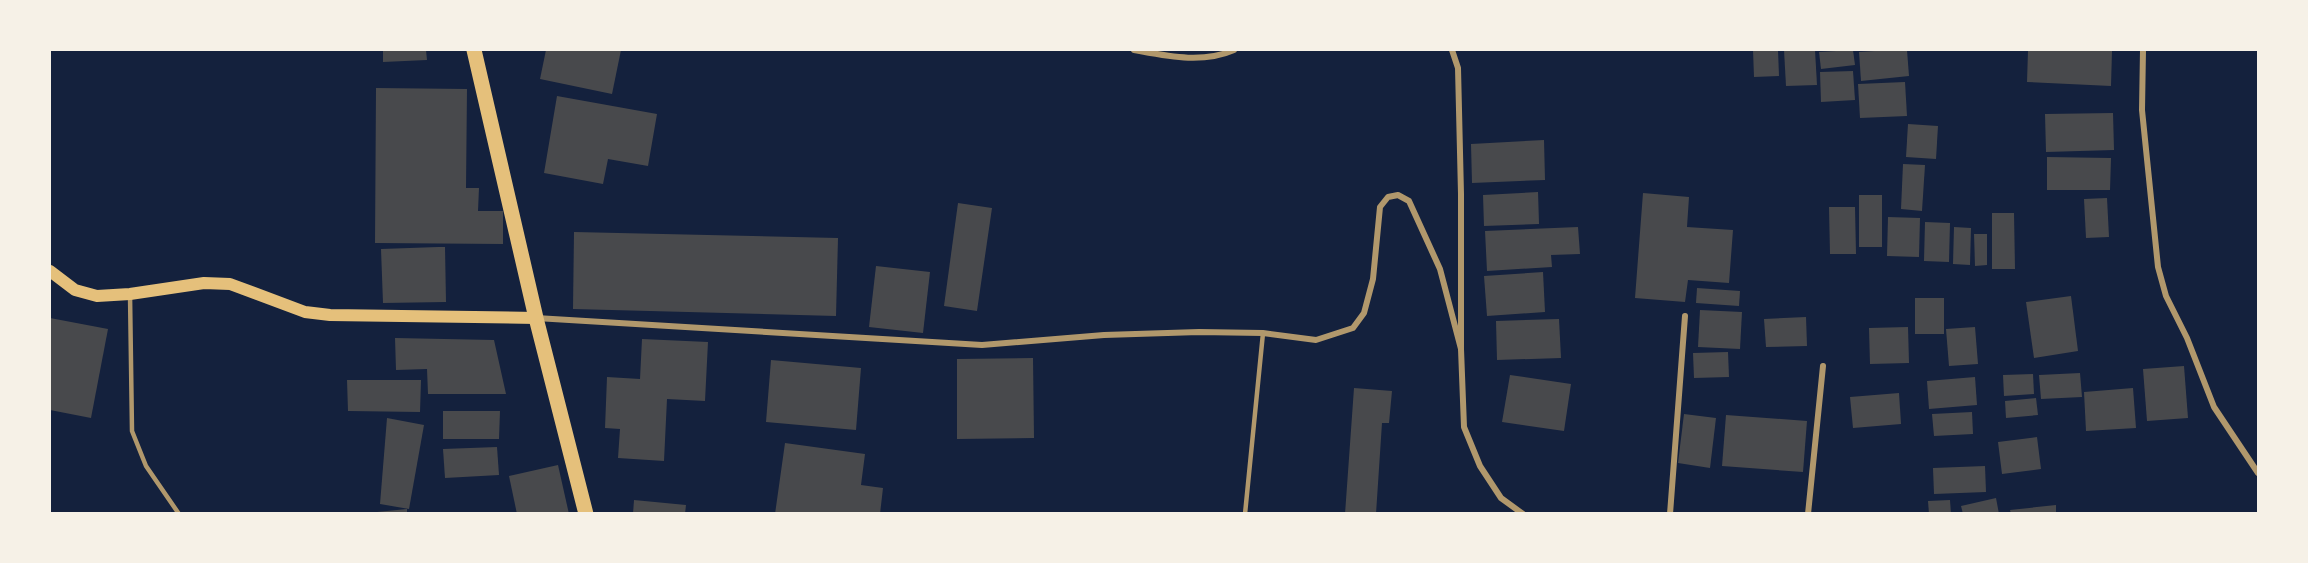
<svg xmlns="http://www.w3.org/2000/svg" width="2308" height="563" viewBox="0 0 2308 563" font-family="'Open Sans',sans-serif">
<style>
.building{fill:#48494c}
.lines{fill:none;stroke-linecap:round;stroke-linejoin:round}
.service{stroke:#b1986c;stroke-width:4.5}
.minor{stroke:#b1986c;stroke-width:6}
.secondary{stroke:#e5c07b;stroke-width:12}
.primary{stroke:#e5c07b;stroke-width:15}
</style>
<rect width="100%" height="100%" fill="#14213d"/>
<g class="building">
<path d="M383 50H426L427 60 383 62Z"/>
<path d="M546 50H621L612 94 540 79Z"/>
<path d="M1753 50H1778L1779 76 1754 77Z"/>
<path d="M1784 50H1815L1817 85 1786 86Z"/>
<path d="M1853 50 1855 65 1821 69 1819 52Z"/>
<path d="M1890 50H1907L1909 76 1861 81 1859 52Z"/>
<path d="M2028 50 2112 51 2111 86 2027 82Z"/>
<path d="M1853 71 1855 100 1821 102 1820 72Z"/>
<path d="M1905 82 1907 116 1860 118 1858 84Z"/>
<path d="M376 88 467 89 466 188H479L478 211H503V244L375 243Z"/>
<path d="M557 96 657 114 648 166 608 159 603 184 544 173Z"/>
<path d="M2113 113 2114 150 2046 152 2045 114Z"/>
<path d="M1908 124 1938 126 1936 159 1906 157Z"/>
<path d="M1544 140 1545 180 1472 183 1471 144Z"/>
<path d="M2047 157 2111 158 2110 190H2047Z"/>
<path d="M1903 164 1925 165 1922 211 1901 209Z"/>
<path d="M1538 192 1539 224 1484 226 1483 195Z"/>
<path d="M1643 193 1689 197 1687 227 1733 230 1729 283 1688 280 1685 302 1635 298Z"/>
<rect x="1859" y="195" width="23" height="52"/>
<path d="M2107 198 2109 237 2086 238 2084 199Z"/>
<path d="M958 203 992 208 977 311 944 306Z"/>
<path d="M1829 207H1855L1856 254H1830Z"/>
<path d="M1992 213H2014L2015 269H1992Z"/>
<path d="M1888 217 1920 218 1919 257 1887 256Z"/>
<path d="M1925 222 1950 223 1949 262 1924 261Z"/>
<path d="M1578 227 1580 254 1551 255 1552 267 1487 271 1485 231Z"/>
<path d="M1954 227 1971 228 1970 265 1953 264Z"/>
<path d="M574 232 838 238 836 316 573 309Z"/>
<path d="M1974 234H1987V265L1975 266Z"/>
<path d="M438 247H445L446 302 383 303 381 249Z"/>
<path d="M876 266 930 272 923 333 869 327Z"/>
<path d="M1543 272 1545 312 1487 316 1484 276Z"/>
<path d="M1697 288 1740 291 1739 306 1696 303Z"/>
<path d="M2071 296 2078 351 2034 358 2026 302Z"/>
<rect x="1915" y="298" width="29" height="36"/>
<path d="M1700 310 1742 312 1740 349 1698 347Z"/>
<path d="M1806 317 1807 346 1766 347 1764 319Z"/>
<path d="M50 318 108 329 91 418 50 410Z"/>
<path d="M1559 319 1561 358 1497 360 1496 321Z"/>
<path d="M1908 327 1909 363 1870 364 1869 328Z"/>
<path d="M1975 327 1978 364 1949 366 1946 329Z"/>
<path d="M395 338 494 340 506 394H428L427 369 396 370Z"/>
<path d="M642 339 708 342 705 401 667 399 664 461 618 458 620 429 605 428 607 377 640 379Z"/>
<path d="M1728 352 1729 377 1694 378 1693 353Z"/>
<path d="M1033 358 1034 438 957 439V359Z"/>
<path d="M771 360 861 368 856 430 766 422Z"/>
<path d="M2184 366 2188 418 2147 421 2143 369Z"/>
<path d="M2080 373 2082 397 2041 399 2039 375Z"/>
<path d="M2033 374 2034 394 2004 396 2003 375Z"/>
<path d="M1510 375 1571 384 1564 431 1502 422Z"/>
<path d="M1975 377 1977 405 1929 409 1927 381Z"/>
<path d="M347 380H421L420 412 348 411Z"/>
<path d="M1354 388 1392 391 1389 423H1382L1376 514H1345Z"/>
<path d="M2133 388 2136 428 2086 431 2084 392Z"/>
<path d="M1899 393 1901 424 1853 428 1850 397Z"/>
<path d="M2036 398 2038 415 2006 418 2005 401Z"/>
<path d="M443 411H500L499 439H443Z"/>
<path d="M1972 412 1973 434 1934 436 1932 414Z"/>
<path d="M1684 414 1716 418 1710 468 1678 463Z"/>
<path d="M1726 415 1807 421 1803 472 1722 466Z"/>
<path d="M387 418 424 425 409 509 380 504Z"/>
<path d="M2037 437 2041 469 2002 474 1998 442Z"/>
<path d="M785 443 865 454 861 485 883 488 880 514H775Z"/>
<path d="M497 447 499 475 445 478 443 449Z"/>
<path d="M558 465 569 514H517L509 476Z"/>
<path d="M1985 466 1986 492 1934 494 1933 468Z"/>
<path d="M1996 498 1999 514H1963L1961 506Z"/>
<path d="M634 500 686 505 685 514H633Z"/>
<path d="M1950 500 1951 514H1929L1928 501Z"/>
<path d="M2056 505V514H2011L2010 510Z"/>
<path d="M407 509V514H377V512Z"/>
</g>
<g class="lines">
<g class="service">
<path d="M130 294 132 431 146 466 179 514"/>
<path d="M1245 514 1263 333"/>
</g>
<g class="minor">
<path d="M1134 50C1167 56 1202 64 1234 50"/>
<path d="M1452 50 1458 68 1461 194V349L1464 427 1480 466 1501 498 1523 514"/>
<path d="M2143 50 2142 110 2158 267 2166 296 2187 338 2214 407 2258 473"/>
<path d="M536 318 982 345 1104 335 1199 332 1263 333 1316 340 1353 328 1364 313 1373 279 1380 207 1388 197 1398 195 1409 201 1440 269 1461 349"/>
<path d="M1670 514 1685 316"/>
<path d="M1808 514 1823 366"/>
</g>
<path class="secondary" d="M50 271 75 290 97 296 130 294 204 283 230 284 305 312 330 315 536 318"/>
<path class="primary" d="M474 50 536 318 586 514"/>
</g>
<rect width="2308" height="563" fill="none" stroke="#f6f1e7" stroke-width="102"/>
</svg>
